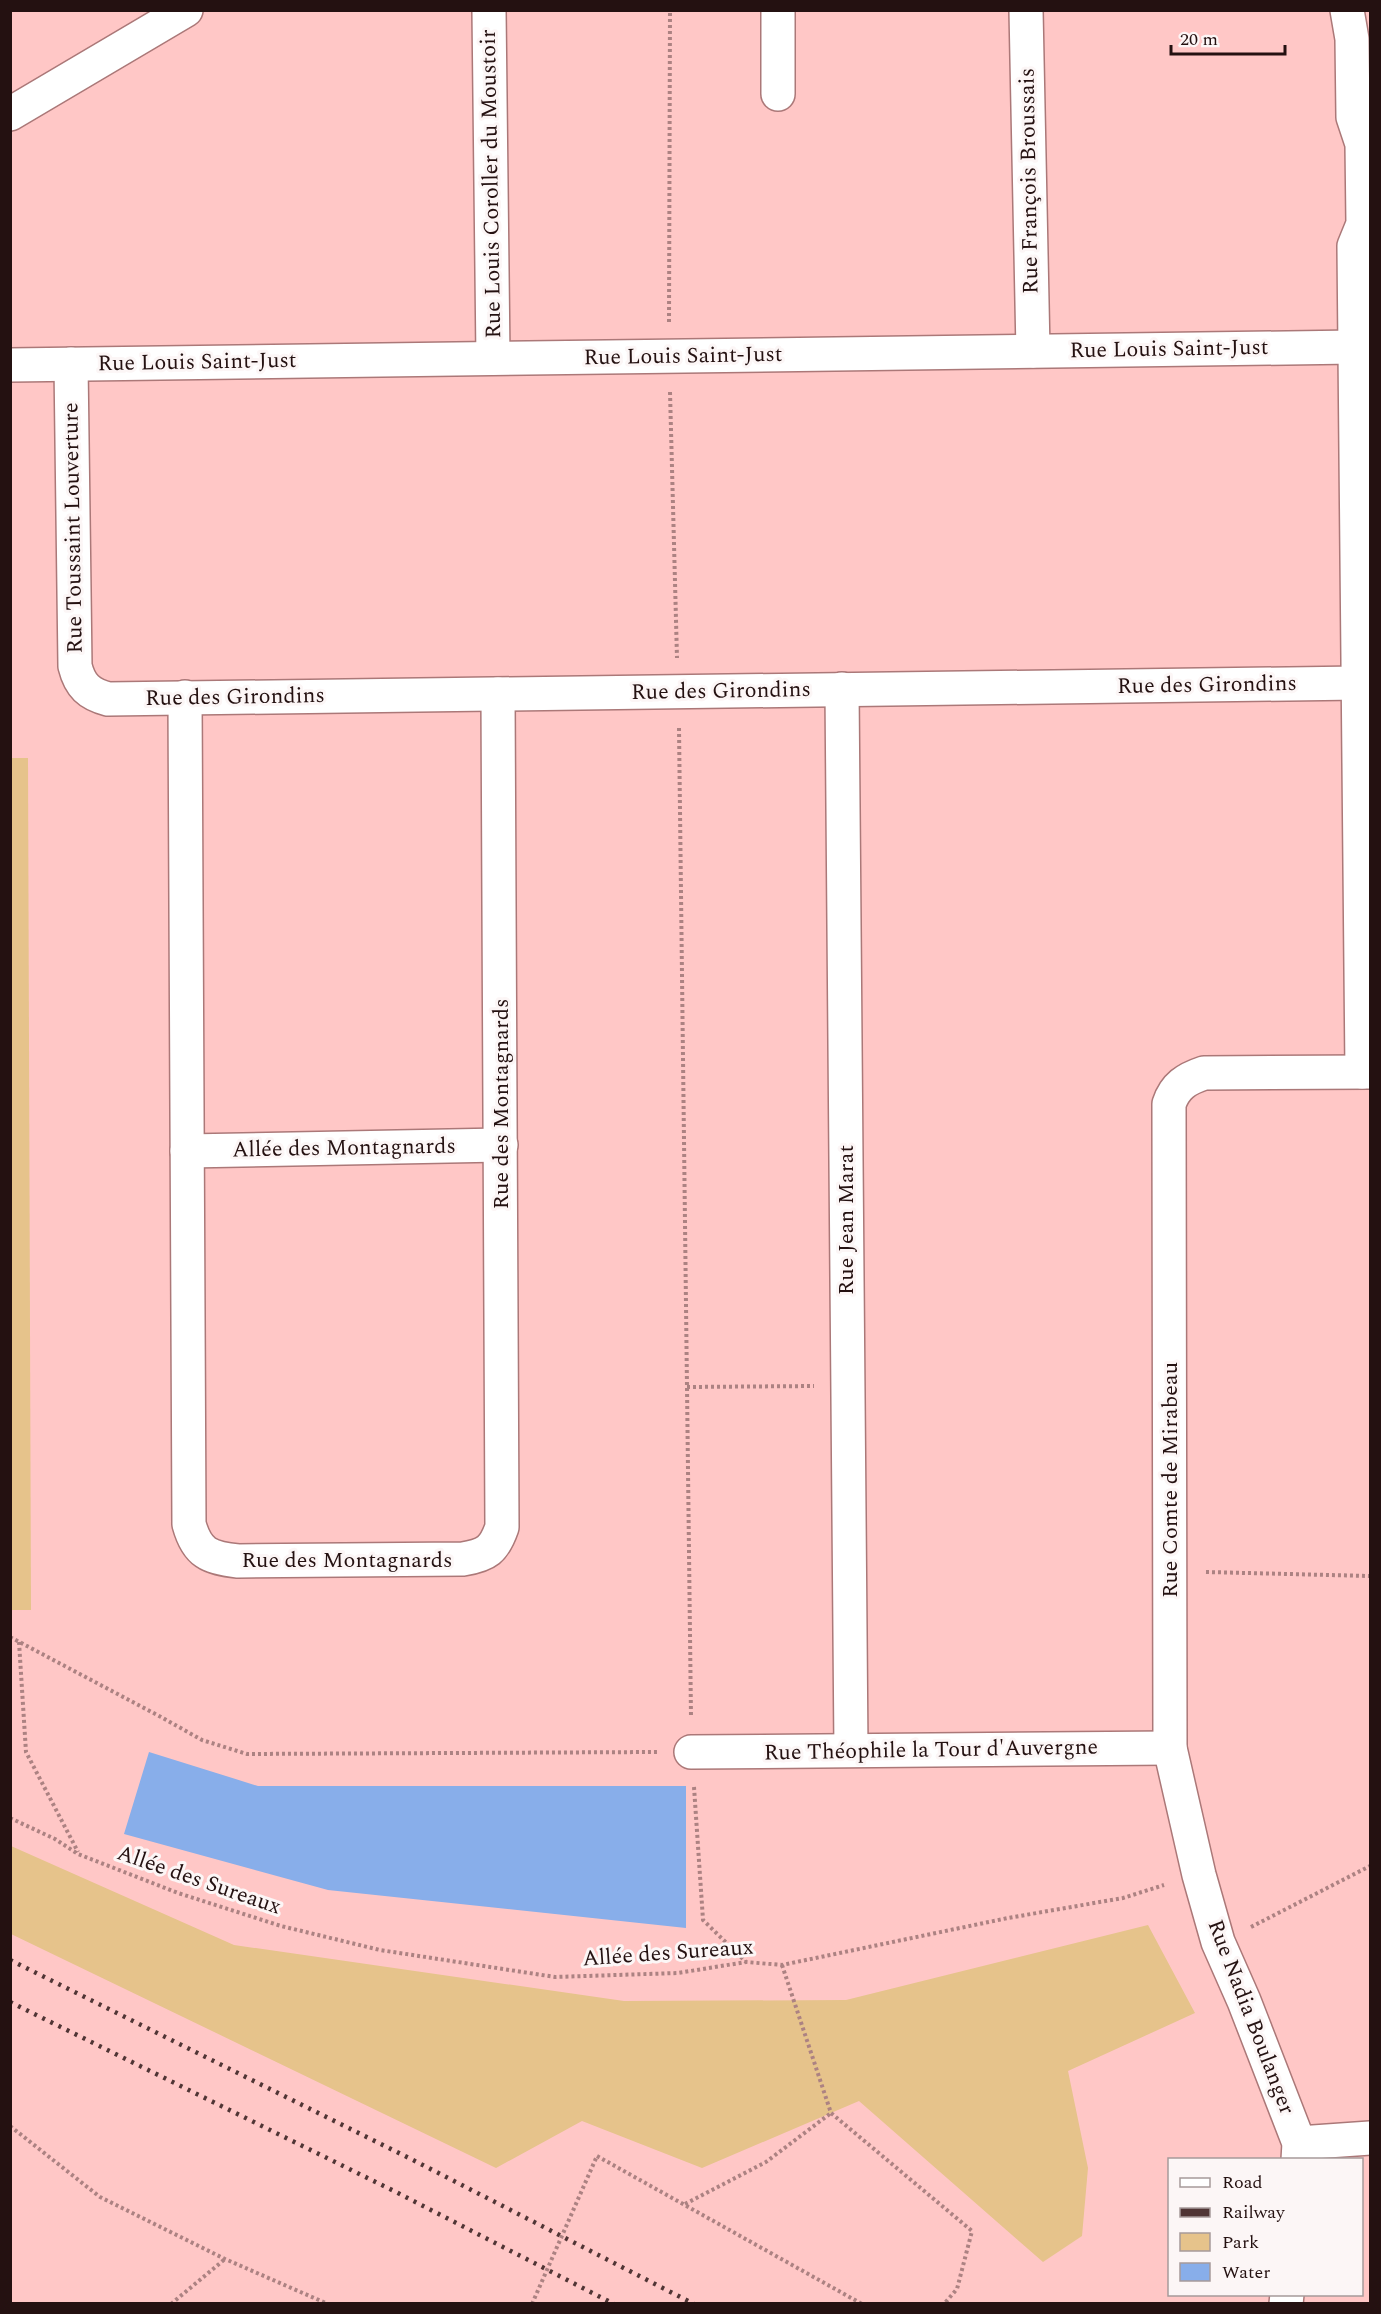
<svg xmlns="http://www.w3.org/2000/svg" width="1381" height="2314" viewBox="0 0 1381 2314" font-family="Spectral,serif">
<style>
.green{fill:#e6c38b}
.water{fill:#88aeea}
.lines{fill:none;stroke-linecap:round;stroke-linejoin:round}
.minor-casing{stroke:#ab7878;stroke-width:36}
.path{stroke:#ac8282;stroke-width:4;stroke-dasharray:3 3;stroke-linecap:butt}
.minor{stroke:#fff;stroke-width:33}
.rail{stroke:#503535;stroke-width:4.5;stroke-dasharray:3 6;stroke-linecap:butt}
.path-bridge{stroke:#ac8282;stroke-width:4;stroke-dasharray:3 3;stroke-linecap:butt}
.labels{text-anchor:middle;dominant-baseline:central;stroke-width:6;stroke-linejoin:round;paint-order:stroke}
.street-label{font-size:22px;fill:#241111;stroke:#fcf6f6}
</style>
<rect width="100%" height="100%" fill="#ffc7c6"/>
<g class="green">
<path d="M10 758H28L31 1610H10Z"/>
<path d="M11 1846 234 1945 624 2001 846 2000 1148 1925 1195 2013 1068 2071 1088 2168 1082 2236 1043 2262 859 2101 702 2168 582 2121 496 2168 11 1934Z"/>
</g>
<path class="water" d="M149 1752 258 1786H686V1928L328 1890 124 1834Z"/>
<g class="lines">
<defs>
<g id="minor">
<path d="M489 10 493 358"/>
<path d="M778 10V94"/>
<path d="M1026 10 1033 351"/>
<path d="M1347 10 1352 39 1353 117 1362 144 1363 224 1354 246 1362 1072"/>
<path d="M10 114 186 10"/>
<path d="M71 364 75 666C80 686 89 694 108 699L1359 683"/>
<path d="M10 365 1355 347"/>
<path d="M842 689 851 1750"/>
<path d="M185 697 189 1524C197 1553 209 1558 238 1561L463 1559C487 1555 494 1550 502 1527L498 694"/>
<path d="M187 1151 501 1145"/>
<path d="M691 1752 1170 1748"/>
<path d="M1299 2143 1370 2138"/>
<path d="M1298 2160 1299 2143 1244 2001 1218 1942 1199 1875 1170 1748 1169 1104C1175 1086 1186 1079 1204 1073L1370 1072"/>
<path d="M1286 2304 1287 2294"/>
</g>
</defs>
<use href="#minor" class="minor-casing"/>
<g class="path">
<path d="M669 322 670 10"/>
<path d="M670 392 677 658"/>
<path d="M679 728 691 1717"/>
<path d="M687 1387 814 1386"/>
<path d="M1206 1572 1370 1576"/>
<path d="M10 1637 161 1717 202 1740 247 1754 658 1752"/>
<path d="M19 1642 26 1752 78 1852"/>
<path d="M694 1787 703 1920 746 1962"/>
<path d="M10 1818 55 1839 78 1854 178 1893 281 1926 380 1950 555 1977 678 1973 746 1962 782 1965 1008 1918 1123 1898 1164 1885"/>
<path d="M1251 1927 1370 1866"/>
<path d="M782 1965 831 2113 972 2231 957 2289 944 2304"/>
<path d="M10 2126 100 2197 225 2259 328 2304"/>
<path d="M597 2156 862 2304"/>
<path d="M685 2204 766 2162 831 2113"/>
<path d="M171 2304 225 2259"/>
</g>
<use href="#minor" class="minor"/>
<g class="rail">
<path d="M10 1960 413 2160 694 2304"/>
<path d="M10 2002 396 2192 614 2304"/>
</g>
<path class="path-bridge" d="M532 2304 597 2156"/>
</g>
<g class="labels">
<g class="street-label">
<text transform="translate(1029 181) rotate(-91)">Rue François Broussais</text>
<text transform="translate(491 184) rotate(-91)">Rue Louis Coroller du Moustoir</text>
<text transform="translate(1169 349) rotate(-1)">Rue Louis Saint-Just</text>
<text transform="translate(683 356) rotate(-1)">Rue Louis Saint-Just</text>
<text transform="translate(197 362) rotate(-1)">Rue Louis Saint-Just</text>
<text transform="translate(73 528) rotate(-91)">Rue Toussaint Louverture</text>
<text transform="translate(1207 685) rotate(-1)">Rue des Girondins</text>
<text transform="translate(721 691) rotate(-1)">Rue des Girondins</text>
<text transform="translate(235 697) rotate(-1)">Rue des Girondins</text>
<text transform="translate(501 1104) rotate(-90)">Rue des Montagnards</text>
<text transform="translate(344 1148) rotate(-1)">Allée des Montagnards</text>
<text transform="translate(846 1220) rotate(-90)">Rue Jean Marat</text>
<text transform="translate(1170 1480) rotate(-90)">Rue Comte de Mirabeau</text>
<text x="347" y="1560">Rue des Montagnards</text>
<text transform="translate(931 1750) rotate(-1)">Rue Théophile la Tour d'Auvergne</text>
<text transform="translate(199 1880) rotate(19)">Allée des Sureaux</text>
<text transform="translate(668 1953) rotate(-4)">Allée des Sureaux</text>
<text transform="translate(1251 2017) rotate(69)">Rue Nadia Boulanger</text>
</g>
</g>
<rect width="1381" height="2314" fill="none" stroke="#241111" stroke-width="24"/>
<rect x="1168" y="2158" width="195" height="138" fill="#fcf6f6" stroke="#a69a9a" stroke-width="1.5"/>
<rect x="1180" y="2178" width="30" height="9" fill="#ffffff" stroke="#a69a9a" stroke-width="1.5"/>
<text x="1222" y="2188" font-size="18" fill="#241111">Road</text>
<rect x="1180" y="2208" width="30" height="9" fill="#503535" stroke="#a69a9a" stroke-width="1.5"/>
<text x="1222" y="2218" font-size="18" fill="#241111">Railway</text>
<rect x="1180" y="2233" width="30" height="18" fill="#e6c38b" stroke="#a69a9a" stroke-width="1.5"/>
<text x="1222" y="2248" font-size="18" fill="#241111">Park</text>
<rect x="1180" y="2263" width="30" height="18" fill="#88aeea" stroke="#a69a9a" stroke-width="1.5"/>
<text x="1222" y="2278" font-size="18" fill="#241111">Water</text>
<path d="M1171 45v9h114v-9" fill="none" stroke="#241111" stroke-width="3"/>
<text x="1180" y="45" font-size="18" fill="#241111" stroke="#fcf6f6" stroke-width="4.5" paint-order="stroke">20 m</text>
</svg>
